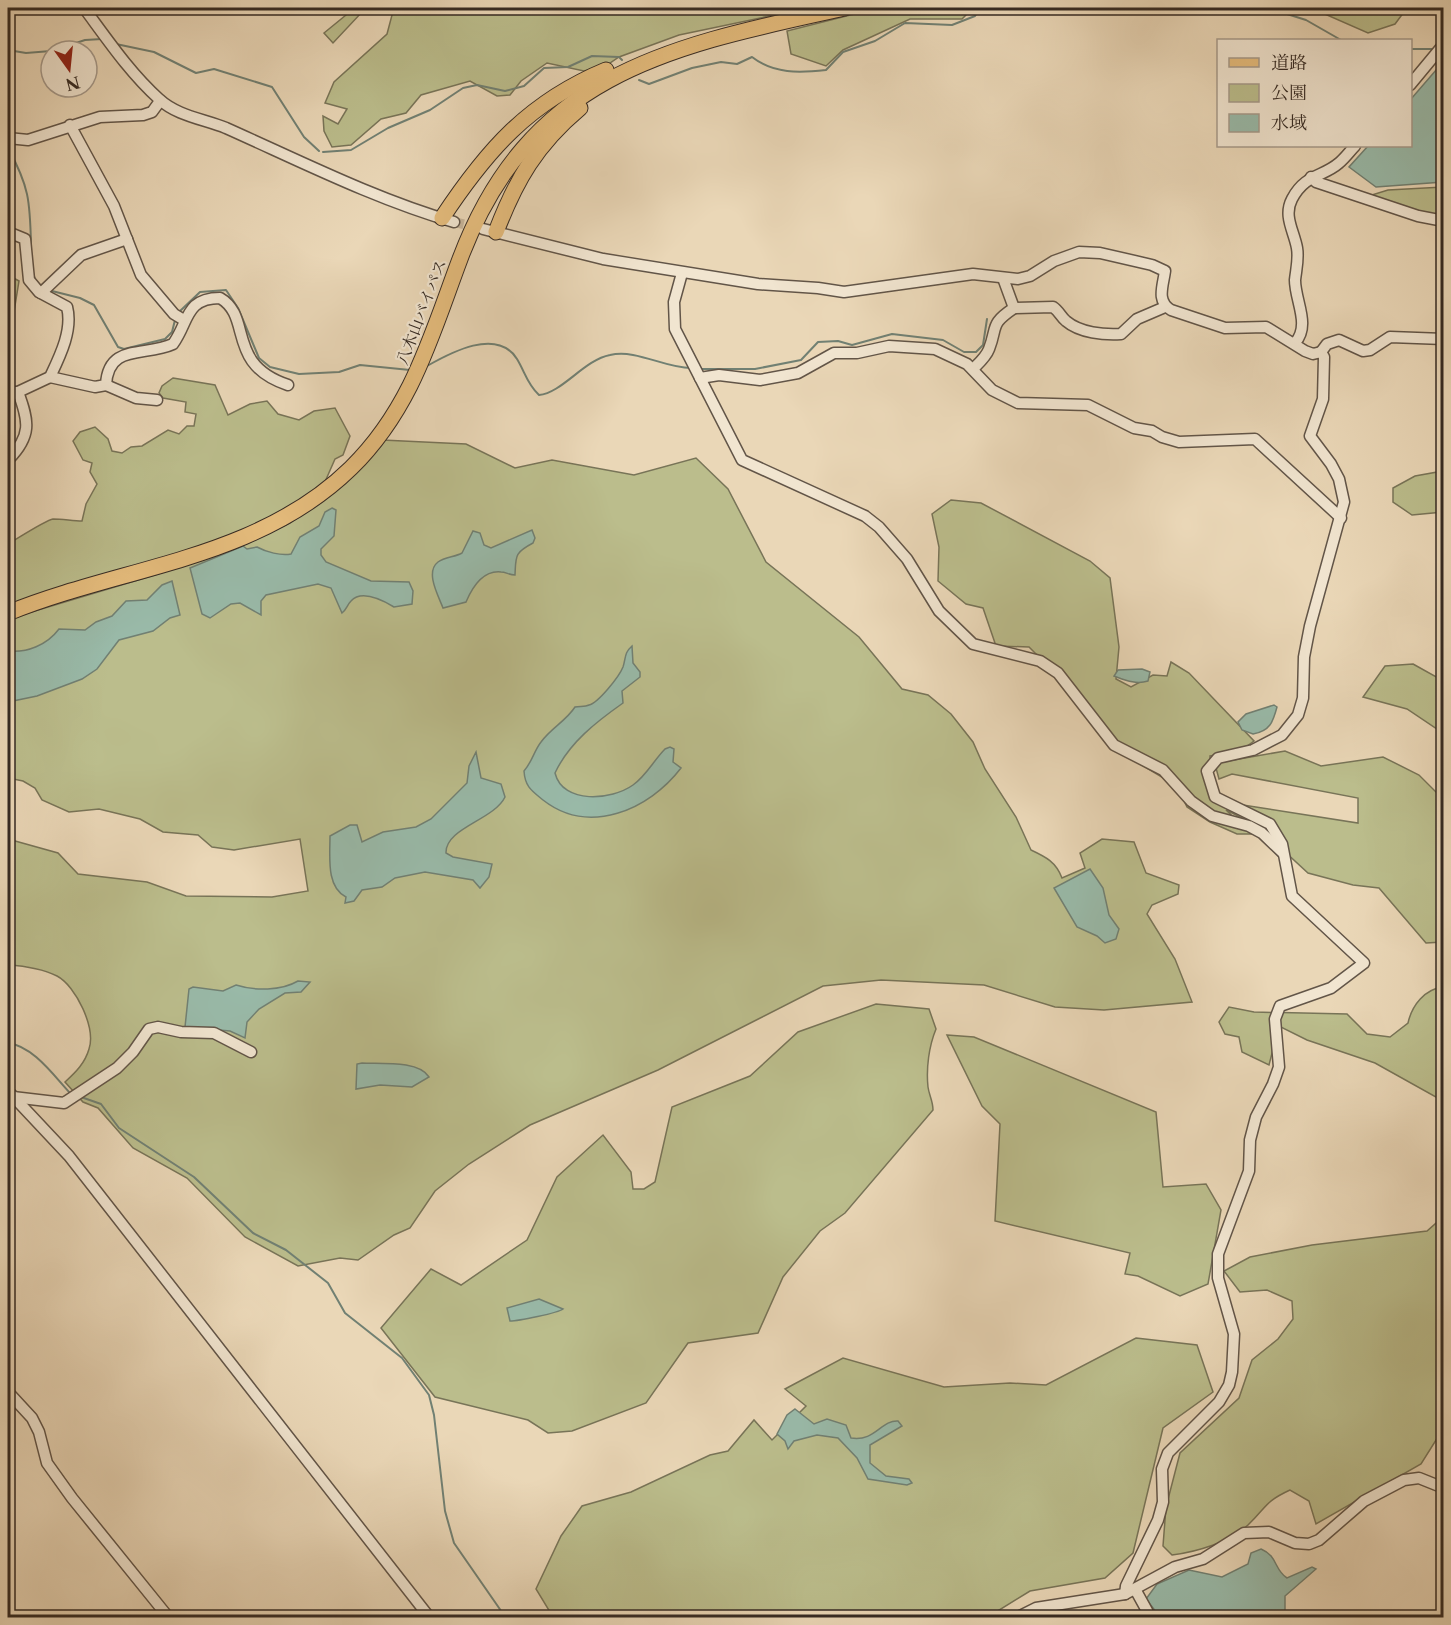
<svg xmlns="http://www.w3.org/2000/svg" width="1451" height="1625" viewBox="0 0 1451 1625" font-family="'Libre Caslon Text','Noto Serif JP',serif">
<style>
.green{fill:#bbbd8c;stroke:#787458;stroke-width:1.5}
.water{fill:#99baa9;stroke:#718073;stroke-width:1.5}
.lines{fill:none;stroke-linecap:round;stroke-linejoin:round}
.stream{stroke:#718073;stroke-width:2}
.minor-tunnel{stroke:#c6b499;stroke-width:10;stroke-dasharray:10 5;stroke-linecap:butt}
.minor-casing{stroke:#625548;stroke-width:13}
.major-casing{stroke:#352a23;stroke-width:16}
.highway-casing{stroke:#352a23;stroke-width:17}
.minor{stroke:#f1e5d0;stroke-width:10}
.major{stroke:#e5bc7c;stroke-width:14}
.highway{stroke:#e5bc7c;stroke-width:15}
.labels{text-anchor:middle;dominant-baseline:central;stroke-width:4.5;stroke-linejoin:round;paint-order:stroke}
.street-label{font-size:16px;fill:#352a23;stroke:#f1e5d0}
</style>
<rect width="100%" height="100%" fill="#ead7b7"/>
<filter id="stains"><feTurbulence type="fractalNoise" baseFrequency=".00333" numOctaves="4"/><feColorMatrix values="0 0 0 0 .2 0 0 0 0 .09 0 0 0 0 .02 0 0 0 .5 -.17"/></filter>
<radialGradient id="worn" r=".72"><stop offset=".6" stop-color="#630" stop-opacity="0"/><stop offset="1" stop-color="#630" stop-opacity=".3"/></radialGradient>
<g class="green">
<path d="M344 8H371L362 12 333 43 324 33 346 15Z"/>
<path d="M398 8H808L679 35 619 57 607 65 584 71 547 63 521 81 510 95 497 96 470 81 421 95 406 113 381 119 351 145 332 147 324 131 323 116 338 124 347 109 325 103 334 82 387 34 392 15Z"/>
<path d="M878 8H973L962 19H910L843 50 826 66 791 54 787 31Z"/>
<path d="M1299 8H1407L1395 24 1368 33 1318 11Z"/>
<path d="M1443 187V229L1432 222 1362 198 1388 190Z"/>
<path d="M8 275 19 281 8 349Z"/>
<path d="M173 378 215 385 228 415 250 404 267 401 278 414 299 420 314 411 335 408 350 436 343 455 335 459 324 484 308 497 238 535 8 608V544C15 540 46 520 53 519 63 519 73 521 82 521L86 504 97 484 90 472 92 463 83 460 73 441 80 432 95 427 108 439 112 451 122 453 131 447 142 446 168 430 179 434 187 426H194L196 414 185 412 186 402 163 398 159 393 162 386Z"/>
<path d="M382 440 466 444 515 468 552 460 634 475 696 458 728 489 766 562 859 637 902 689 928 695 951 714 973 742 985 769 1016 817 1031 850C1046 857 1056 862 1062 878L1085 868 1080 853 1102 839 1134 842 1146 873 1179 885 1178 894 1152 905 1147 914 1175 959 1192 1002 1104 1010 1055 1007 984 985 881 980 823 986 658 1070 530 1125 469 1164 435 1191 410 1228 394 1235 358 1260 340 1258 298 1266 245 1237 187 1178 133 1148 98 1108 83 1102 65 1082C76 1072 85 1063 89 1049 96 1028 76 986 57 976 41 968 25 966 8 965V839L58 853 78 874 147 882 186 896 272 897 308 891 300 839 234 850 212 847 198 835 163 832 140 819 99 809 69 812 42 800 35 788 23 781 8 778V619L158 574 252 541 290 523 326 497Z"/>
<path d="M1443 471V512L1412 515 1393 502V488L1415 476Z"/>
<path d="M951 500 981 503 1090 561 1110 578 1119 647 1116 679 1131 687 1153 675 1167 676 1171 662 1189 673 1254 741 1239 752 1210 756C1210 778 1214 791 1230 803L1358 823V798L1232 774 1219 779 1216 768 1222 762 1285 751 1321 766 1383 757 1419 775 1439 795V830L1444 834 1443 942 1426 943 1379 888 1353 885 1308 873 1256 825 1226 810 1251 834H1237L1210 822 1187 807 1177 786 1108 745 1063 681 1029 647 996 646 983 608 966 604 938 581 939 547 932 514Z"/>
<path d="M1413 664 1438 678 1443 676V733L1407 709 1363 697 1385 666Z"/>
<path d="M1443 987V1101L1375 1063 1307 1040 1279 1026 1269 1065 1242 1052 1239 1037 1225 1034 1219 1022 1229 1007 1254 1012 1347 1014 1367 1034 1390 1037 1408 1023C1412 1005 1425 989 1443 987Z"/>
<path d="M876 1004 929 1009 936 1029C929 1046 926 1068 928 1087 929 1095 933 1101 933 1110L845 1213 820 1231 783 1277 758 1333 688 1343 646 1403 572 1431 548 1433 528 1420 435 1397 381 1328 431 1269 461 1285 527 1240 557 1177 603 1135 631 1172 633 1189H644L655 1182 672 1107 750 1076 798 1032Z"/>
<path d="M947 1035 974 1037 1156 1112 1163 1187 1206 1184 1221 1210 1208 1284 1180 1296 1138 1276 1125 1274 1130 1253 995 1221 1000 1124 982 1106Z"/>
<path d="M1443 1217V1429L1421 1464 1316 1524 1309 1501 1290 1490C1264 1502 1267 1507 1248 1525 1231 1542 1196 1552 1172 1555L1163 1546 1166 1507 1180 1453 1239 1398 1252 1360 1278 1339 1293 1319 1292 1301 1267 1290 1240 1292 1224 1271 1250 1257 1312 1245 1427 1231Z"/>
<path d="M1136 1338 1197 1345 1213 1392 1163 1428 1133 1553 1105 1578 1030 1591 988 1617H553L536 1589 561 1536 582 1506 631 1492 710 1455 728 1451 754 1420 772 1440 806 1406 785 1389 843 1358 944 1387 1010 1383 1046 1385Z"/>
</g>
<g class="water">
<path d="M1443 62V182L1376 187 1349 167 1368 146H1410L1411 99Z"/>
<path d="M332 508 336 510 334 536 321 549V555L326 562 371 581 409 582 413 591 412 604 394 607C384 601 362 589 351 601 347 605 347 609 342 613L331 588 318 584 266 595 261 601V615L240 603 231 604 210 618 202 614 190 568 243 546 247 549 257 547C266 552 281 556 291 554L300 537 319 526 325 512Z"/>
<path d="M532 530 535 538 533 543C514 553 516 556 515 575 509 575 506 572 501 572 483 570 472 588 466 602L443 608C438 595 425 572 438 562 445 557 455 557 462 553L473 531 480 533 484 545 491 548Z"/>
<path d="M172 581 180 615 170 618 153 631 119 640 97 669 82 679 37 696 8 702V651C27 653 47 645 59 629L85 630 96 622 112 616 126 601 147 600 162 585Z"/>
<path d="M632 646 633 663 640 672V677L622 691 623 703C596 722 569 743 555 773 563 805 612 800 633 785 646 776 654 760 665 749L670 747 674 749 673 762 681 768C649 810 589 836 543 800 532 791 525 787 524 771 532 762 534 751 541 742 551 728 566 721 575 707 580 706 585 707 589 705 598 703 619 677 623 667 626 658 624 653 632 646Z"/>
<path d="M1142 669 1150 672 1148 681C1136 685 1125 680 1114 676L1118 670Z"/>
<path d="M1274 705 1277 707C1273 722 1270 731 1253 734L1242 730 1238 722 1246 714Z"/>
<path d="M476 752 481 778 501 784 505 797C494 820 445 828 446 853L453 857 492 864 489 877 480 888 473 880 425 872 395 878 382 887 362 890 354 901 345 903 346 897C326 887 330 857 330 836L350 825H357L362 842 383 832 416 827 431 819 467 783 469 766Z"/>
<path d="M1090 869 1103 888 1109 915 1119 929 1116 939 1105 943 1097 936 1077 927 1054 888Z"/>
<path d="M298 981 310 982 301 992 285 993 259 1009 247 1022 245 1038 230 1031 185 1027 189 989 193 987 223 991 236 985C255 991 281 991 298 981Z"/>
<path d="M362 1063C380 1064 419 1060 429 1077L412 1087 380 1085 356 1089 357 1064Z"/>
<path d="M539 1299 563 1309C558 1313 518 1321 510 1321L507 1308Z"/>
<path d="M795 1409 814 1424 827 1419 846 1425 851 1438C875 1442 881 1420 898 1421L902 1426 870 1445V1463L886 1476 909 1479 912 1483 907 1485 868 1479 857 1458 838 1438 817 1435 794 1441 788 1449 785 1441 777 1434 787 1415Z"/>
<path d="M1261 1549C1278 1556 1274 1570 1287 1578L1312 1567 1316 1569 1285 1596V1617H1160L1146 1599 1157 1584 1189 1570 1222 1577 1248 1564 1251 1553Z"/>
</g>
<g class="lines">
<g class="stream">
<path d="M1268 8 1306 20 1341 40"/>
<path d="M116 44 154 52 196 73 214 69 272 87 304 137 319 151"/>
<path d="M1410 49H1434"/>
<path d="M8 50 26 53 51 51"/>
<path d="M52 51 85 40 102 39"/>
<path d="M639 80 649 84 692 68 721 62 737 64 752 57C774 74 799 73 826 70L843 52 875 41 905 23 952 25 975 16 981 8"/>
<path d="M8 148C29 186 30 201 31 244"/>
<path d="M323 152 351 150 388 128 430 110 463 88 477 85 505 91 524 86 544 68 568 67 592 56 619 57 622 60"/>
<path d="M33 273 36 282 43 287"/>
<path d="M48 290 80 298 94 305 118 347 124 349 165 339 172 332 175 320"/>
<path d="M179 312 200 292 226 290 238 308 259 358 270 367 299 374 339 372 360 365 410 370"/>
<path d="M427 366C450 353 497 327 517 359 525 372 527 384 539 395 562 393 584 360 610 355 637 349 664 368 691 368"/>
<path d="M700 369H755L801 360 818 342 838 341 852 345 892 334 943 340 964 352H976L983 345 987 319"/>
<path d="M8 1043C33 1046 54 1076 70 1093"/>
<path d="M81 1097 101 1104 119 1128 194 1177 253 1233 286 1250 328 1283 345 1313 402 1358 429 1395 434 1415 445 1511 454 1543 506 1618"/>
</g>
<path class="minor-tunnel" d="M454 222 480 228"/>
<defs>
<g id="minor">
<path d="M84 8C107 39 130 73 159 99 177 116 204 119 226 128 300 161 375 199 454 222"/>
<path d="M1410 85 1444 44"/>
<path d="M70 125 114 206 141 275 174 314 184 320"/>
<path d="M8 138 28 140 100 117 143 115 152 112 160 101"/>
<path d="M1311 177 1316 182 1418 216 1444 221"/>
<path d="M483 229 603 259 758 284 818 288 844 292 973 274 1018 279 1030 276 1054 261 1079 252 1100 253 1152 265 1165 271C1163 286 1156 301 1171 310L1225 328 1266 327 1305 351 1313 354 1321 352 1324 357 1323 399 1310 436 1331 464 1339 479 1344 502 1310 626 1304 657 1303 698 1298 715 1282 735 1253 750 1218 758 1207 771 1215 797 1270 824 1282 844 1292 896 1364 963 1331 988 1280 1006 1275 1019 1279 1067 1273 1084 1256 1117 1250 1140 1249 1171 1218 1254V1278L1234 1334 1232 1372 1229 1385 1219 1402 1168 1453 1162 1469 1163 1502 1158 1520 1126 1586 1125 1594"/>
<path d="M8 232 25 239 29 280 39 292 67 307C73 330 60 356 50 377L18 392H8"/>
<path d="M682 273 674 302 675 329 742 460 865 516 879 527 907 559 939 611 973 644 1040 661 1058 673 1114 745 1163 770 1191 801 1212 816 1249 826 1262 833 1283 853"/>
<path d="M1003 278 1014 308 1053 307C1059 311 1061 317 1066 321 1080 333 1104 335 1121 334L1137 319 1165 307"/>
<path d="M41 293 81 255 127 239"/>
<path d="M1295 343C1311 325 1295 301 1295 280 1296 270 1299 259 1297 248 1294 231 1283 216 1292 199 1305 174 1323 177 1339 163 1345 158 1350 151 1355 146"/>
<path d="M1321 352 1327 344 1339 340 1363 351 1370 350 1390 337 1444 339"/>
<path d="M973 369C979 363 986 357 989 349 998 326 989 325 1014 308"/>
<path d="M50 377 95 387 106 385C108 343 145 357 173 344 189 322 185 298 220 298 253 317 225 364 288 385"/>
<path d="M700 378 719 375 760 380 798 373 834 353H857L889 346 935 349 967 364 992 390 1018 403 1088 405 1134 428 1152 431 1162 437 1179 442 1255 439 1341 518"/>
<path d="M106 385 136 398 157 400"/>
<path d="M8 460C32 436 29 421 18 392"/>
<path d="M8 1091 69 1156 430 1618"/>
<path d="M13 1097 64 1103 117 1068 133 1052 149 1029 158 1027 181 1032 214 1033 251 1052"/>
<path d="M8 1392 32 1418 39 1432 47 1463 72 1498 169 1618"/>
<path d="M1135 1589 1151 1618"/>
<path d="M1016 1618 1036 1608 1125 1594 1175 1567 1203 1559 1244 1533 1269 1532 1295 1543 1309 1544 1319 1540 1364 1501 1404 1480 1419 1478 1444 1488"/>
</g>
<path id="major" d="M8 10 9 8"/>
<g id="highway">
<path d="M442 218C487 150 529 102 606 70"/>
<path d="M496 232C516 180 536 145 580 108"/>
<path d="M8 613C123 566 257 560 351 468 412 408 431 336 460 259 530 72 671 46 845 8"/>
</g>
</defs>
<use href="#minor" class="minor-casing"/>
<use href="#major" class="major-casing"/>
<use href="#highway" class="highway-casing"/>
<use href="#minor" class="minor"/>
<use href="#major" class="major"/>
<use href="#highway" class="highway"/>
</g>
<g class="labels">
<g class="street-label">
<text transform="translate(421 312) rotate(-69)">八木山バイパス</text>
</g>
</g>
<rect width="1451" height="1625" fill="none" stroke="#ead7b7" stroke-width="30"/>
<rect x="9" y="9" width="1433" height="1607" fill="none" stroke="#352a23" stroke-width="3"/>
<rect x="15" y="15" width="1421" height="1595" fill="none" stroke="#352a23" stroke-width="1.5"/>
<rect x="1217" y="39" width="195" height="108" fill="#f1e5d0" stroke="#a69a8b" stroke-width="1.5"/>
<rect x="1229" y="58" width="30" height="9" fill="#e5bc7c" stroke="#a69a8b" stroke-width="1.5"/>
<text x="1271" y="69" font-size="18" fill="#352a23">道路</text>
<rect x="1229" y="84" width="30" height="18" fill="#bbbd8c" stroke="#a69a8b" stroke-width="1.5"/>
<text x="1271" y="99" font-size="18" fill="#352a23">公園</text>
<rect x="1229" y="114" width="30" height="18" fill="#99baa9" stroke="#a69a8b" stroke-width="1.5"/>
<text x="1271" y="129" font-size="18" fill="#352a23">水域</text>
<g transform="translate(69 69) rotate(165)"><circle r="28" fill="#f1e5d0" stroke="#a69a8b" stroke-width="1.5"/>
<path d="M0-4.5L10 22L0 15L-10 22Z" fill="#8f2418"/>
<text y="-9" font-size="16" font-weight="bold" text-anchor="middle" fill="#352a23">N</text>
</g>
<rect width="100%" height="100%" filter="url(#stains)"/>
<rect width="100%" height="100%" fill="url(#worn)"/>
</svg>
